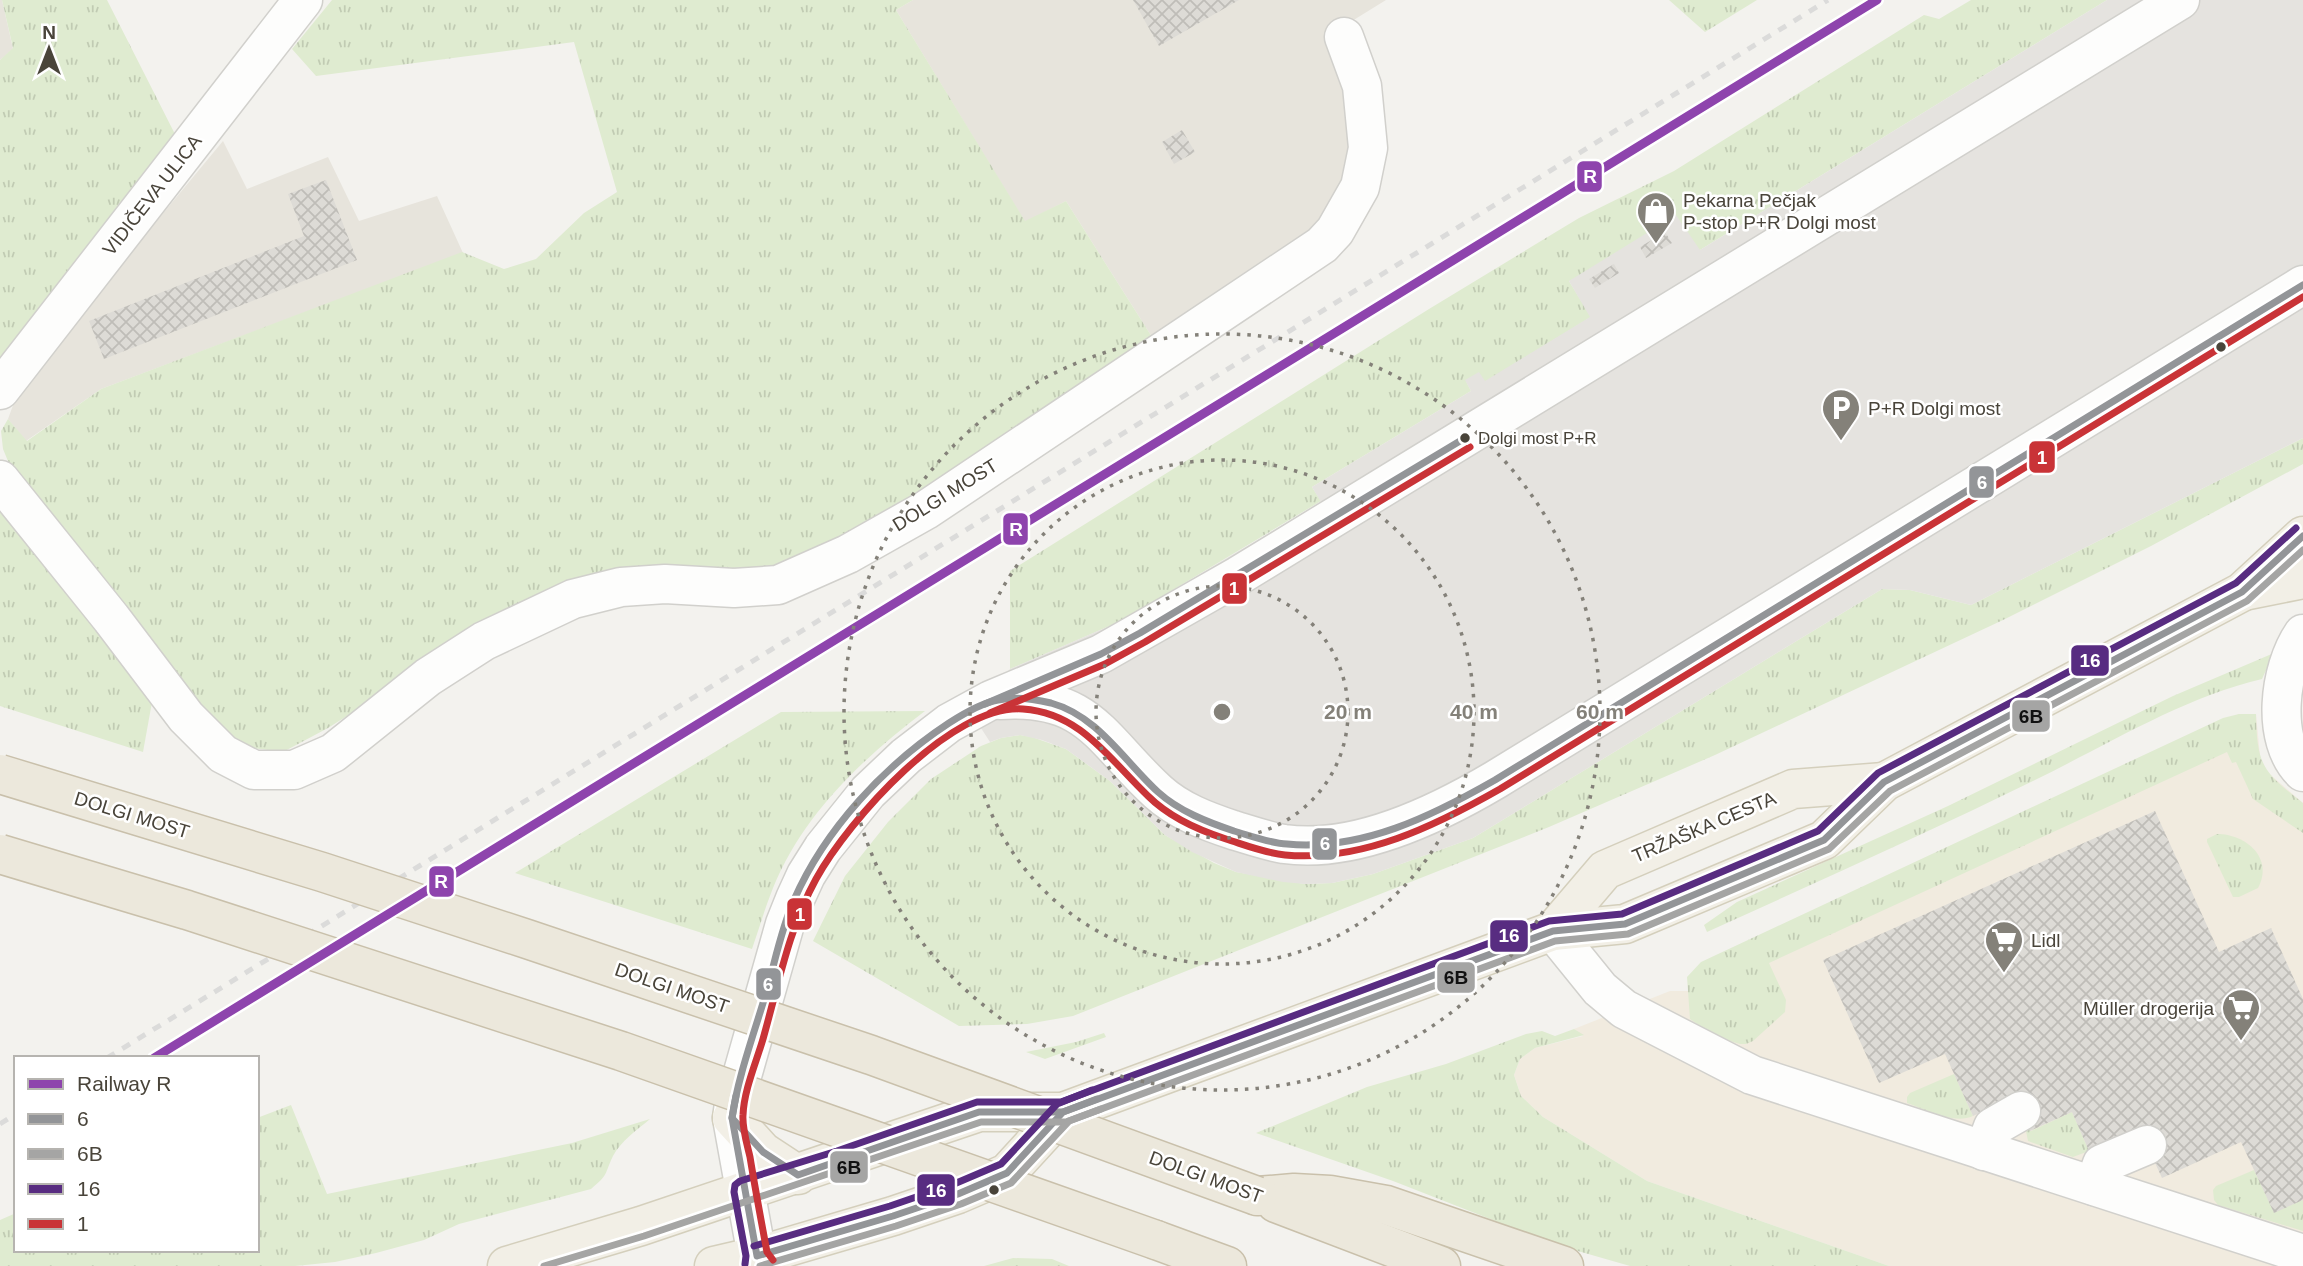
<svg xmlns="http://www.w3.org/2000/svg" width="2303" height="1266" viewBox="0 0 2303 1266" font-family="Helvetica,sans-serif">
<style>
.residential{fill:#e7e4dc}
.commercial{fill:#f1ebdf}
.grass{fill:url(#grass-tufts)}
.parking{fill:#e5e3df}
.building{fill:url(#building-cross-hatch)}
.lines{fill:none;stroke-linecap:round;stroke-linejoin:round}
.minor-casing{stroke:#d1d0cc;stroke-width:41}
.major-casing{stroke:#d4cfbc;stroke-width:41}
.highway-casing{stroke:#c9c0ab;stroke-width:41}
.minor{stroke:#fdfdfc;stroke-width:38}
.major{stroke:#f2efe6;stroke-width:38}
.highway{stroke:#ece8dc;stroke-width:38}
.rail{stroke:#dbdbda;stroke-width:5;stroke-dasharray:9 9;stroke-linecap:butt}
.highway-bridge-casing{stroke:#c9c0ab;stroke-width:41;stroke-linecap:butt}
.highway-bridge{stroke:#ece8dc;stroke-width:38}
.bus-1-casing{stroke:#fff;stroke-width:12}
.bus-2-casing{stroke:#fff;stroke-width:12}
.bus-3-casing{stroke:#fff;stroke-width:12}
.bus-4-casing{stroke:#fff;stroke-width:12}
.bus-1{stroke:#939598;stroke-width:7}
.bus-2{stroke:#a5a5a4;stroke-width:7}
.bus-3{stroke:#582c81;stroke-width:7}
.bus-4{stroke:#c93337;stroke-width:7}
.rail-1-casing{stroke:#fff;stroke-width:14}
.rail-1{stroke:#8e44ad;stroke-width:9}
.ring{fill:none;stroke:#848179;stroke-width:3.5;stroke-dasharray:3.5 7}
.bus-dot{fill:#49443a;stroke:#fff;stroke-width:2.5}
.labels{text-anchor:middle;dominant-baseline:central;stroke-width:5;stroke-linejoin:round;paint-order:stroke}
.bus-label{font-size:17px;fill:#49443a;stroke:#fff;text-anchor:start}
.street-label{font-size:19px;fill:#49443a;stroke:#fff}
.poi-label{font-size:19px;fill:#49443a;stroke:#fff;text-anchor:start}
.centre{fill:#848179;stroke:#fff;stroke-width:3.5}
.ring-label{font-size:21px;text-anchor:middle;font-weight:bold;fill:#848179;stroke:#fff;stroke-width:5;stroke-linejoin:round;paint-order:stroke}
.line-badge{stroke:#fff;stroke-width:2.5}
.badge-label{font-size:19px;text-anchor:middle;font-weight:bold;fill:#fff}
.pale-badge-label{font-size:19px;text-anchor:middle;font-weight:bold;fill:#111}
</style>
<defs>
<pattern id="grass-tufts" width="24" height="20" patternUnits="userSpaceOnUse" patternTransform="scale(1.75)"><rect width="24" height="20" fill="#dfebd0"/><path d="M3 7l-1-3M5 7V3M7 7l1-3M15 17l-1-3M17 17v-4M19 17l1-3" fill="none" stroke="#c1cbb3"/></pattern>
<pattern id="building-cross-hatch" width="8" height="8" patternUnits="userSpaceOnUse" patternTransform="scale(1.75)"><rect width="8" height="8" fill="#dddbd6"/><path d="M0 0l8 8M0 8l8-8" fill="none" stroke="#bfbdb8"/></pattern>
</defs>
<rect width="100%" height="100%" fill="#f3f2ee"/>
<g class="residential">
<path d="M0 0H2L13 49 0 60Z"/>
<path d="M913 0H1386L1352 21 1365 206 1152 337 1066 201 1025 222 896 10Z"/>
<path d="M223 141 247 189 328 157 359 221 437 196 463 253 101 389 26 441 8 419 20 386Z"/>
</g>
<path class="commercial" d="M2239 714H2256L2260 756 2265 770 2303 803V1266H1889L1647 1181 1543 1117 1521 1096 1514 1075 1520 1059 1535 1048 1583 1036 1574 1029 1670 991H1697Z"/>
<g class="grass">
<path d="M2 0H107L180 144 0 363V60L13 48Z"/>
<path d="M332 0H913L896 10 1025 221 1066 201 1152 337 1081 390 892 509 774 574 665 572 380 695 328 728 283 752 244 747 226 734 43 513 10 466 3 449 1 431 8 419 27 441 101 389 462 252 504 269 536 259 584 213 617 192 574 42 316 76 292 49Z"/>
<path d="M1669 0H1757L1705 32Z"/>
<path d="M1971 0H2107L1700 250 1569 281 1591 317 1485 382 1466 381 1471 391 1312 487 1321 501 1121 621 1010 669V571L1429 309 1579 218 1674 171 1924 15 1939 19Z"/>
<path d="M2303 438V464L2151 546 2003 620 1715 755 1549 827 1073 1016 1027 1024 959 1026 813 941 845 876 888 822 931 779 981 746 1001 738 1020 735 1032 737 1066 749 1110 781 1165 835 1214 863 1236 872 1305 884 1332 883 1373 874 1473 838 1882 589 1910 590 1971 605Z"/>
<path d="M0 504 154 691 143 752 0 706Z"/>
<path d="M2274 653 2262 679C2182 698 2109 744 2035 780 1927 833 1817 882 1707 932L1704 925 1737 902 1948 806 2173 696Z"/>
<path d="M925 711C863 758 803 814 773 888 765 908 759 929 752 949L515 873 781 712Z"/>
<path d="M2239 714H2256C2257 766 2263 772 2303 803V833L2253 799 2236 762 2232 763 2227 752 1769 963 1786 1000 1785 1012 1753 1041 1746 1044H1740L1716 1037 1690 1019 1687 977 1701 962 2223 718Z"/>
<path d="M2217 834C2246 834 2274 858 2258 888L2239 897H2233L2207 842V839Z"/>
<path d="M1574 1029 1584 1035 1535 1048 1520 1059 1514 1075 1521 1096 1543 1117 1647 1181 1889 1266H1630L1557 1245 1393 1181 1256 1133 1367 1087 1446 1064 1526 1034 1542 1031 1555 1036Z"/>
<path d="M1104 1033 1106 1037 1045 1059 1026 1052 1076 1042Z"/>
<path d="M1954 1074 1973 1116C1954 1125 1925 1109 1907 1103V1097L1910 1093Z"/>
<path d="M291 1105 327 1194 572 1143 650 1119C637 1130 621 1141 613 1156 604 1175 609 1174 591 1189L459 1224 424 1240 376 1253 335 1262 295 1266H0V1220L16 1213V1250H257V1118Z"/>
<path d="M2072 1112 2089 1151 2073 1157 2028 1141 2026 1131 2028 1126 2031 1131Z"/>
<path d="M2254 1170 2274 1212 2303 1200V1231L2218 1205 2214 1200 2213 1190 2216 1186Z"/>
<path d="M1013 1258 1052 1259 1069 1266H984Z"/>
</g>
<path class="parking" d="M2107 0H2303V438L1971 605 1910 590 1882 589 1473 838 1373 874 1332 883 1305 884 1283 882 1236 872 1192 852 1165 835 1110 781 1066 749 1042 740 1020 735 1001 738 990 742 970 711 1010 669 1121 621 1321 502 1312 487 1471 391 1465 380 1479 372 1485 381 1590 317 1569 281 1676 215 1700 250Z"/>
<g class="building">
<path d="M1133 0H1239L1159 46Z"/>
<path d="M1182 130 1195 152 1174 164 1162 142Z"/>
<path d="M326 180 357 260 104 359 89 321 304 236 288 194Z"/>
<path d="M1665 232 1672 243 1646 258 1640 247Z"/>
<path d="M1614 264 1619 273 1595 288 1589 279Z"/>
<path d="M2155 811 2219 952 2271 928 2303 999V1200L2274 1213 2241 1142 2162 1178 2139 1128 2089 1151 2072 1112 2030 1131 2014 1097 1973 1116 1945 1054 1879 1083 1823 960Z"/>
</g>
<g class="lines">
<defs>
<g id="minor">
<path d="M0 390 303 0"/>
<path d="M0 480 111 618 186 717 223 754 254 770H294L333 753 428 677 484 641 573 599 621 587 665 584 734 588 778 585 848 554 926 510 1322 245 1335 231 1360 187 1368 148 1362 86 1344 37"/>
<path d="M2303 634C2279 669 2270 740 2303 772"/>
<path d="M1000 700C1090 694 1101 740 1158 792 1179 811 1206 821 1233 830 1250 835 1267 841 1284 844 1354 854 1436 815 1495 780L2303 285"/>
<path d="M1553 931 1600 989 1624 1009 1752 1075 2303 1254"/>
<path d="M1984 1151 1993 1127 2021 1111"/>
<path d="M2094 1186 2102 1164 2147 1145"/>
<path d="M755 1266 757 1256 732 1118 734 1104 785 924 795 899 806 875 823 848 868 792 906 756 949 723 991 700 1101 654 1238 576 2180 0"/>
</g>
<g id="major">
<path d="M2244 591 2303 579"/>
<path d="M1553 931 1605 870 1793 789 1884 782"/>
<path d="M732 1118 763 1152 798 1175"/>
<path d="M507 1266 641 1226 979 1112H1063L1553 931 1625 924 1824 840 1884 782 2242 592 2303 536"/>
<path d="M714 1266 757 1256 893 1216 958 1194 1007 1173 1063 1112"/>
</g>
<g id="highway">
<path d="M1257 1196 1294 1193 1330 1195 1386 1205 1564 1266"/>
<path d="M1276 1203 1441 1266"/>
<path d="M1156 1240 1227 1266"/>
</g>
</defs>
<use href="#minor" class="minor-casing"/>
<use href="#major" class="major-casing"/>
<use href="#highway" class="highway-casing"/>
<use href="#minor" class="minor"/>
<use href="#major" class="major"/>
<use href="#highway" class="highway"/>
<g class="rail">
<path d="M107 1058 1828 0"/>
<path d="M0 1124 16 1114"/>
</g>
<defs>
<g id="highway-bridge">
<path d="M0 774 322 872 527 939 871 1055 1257 1196"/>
<path d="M0 854 187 910 621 1051 1156 1240"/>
</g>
</defs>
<use href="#highway-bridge" class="highway-bridge-casing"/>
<use href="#highway-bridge" class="highway-bridge"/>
<defs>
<g id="bus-1">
<path d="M2303 285 1495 780C1432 816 1362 851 1287 844 1269 843 1251 836 1234 831 1207 822 1179 811 1158 792 1124 761 1098 716 1051 703 1034 699 1015 696 998 700 981 703 963 714 949 723 885 765 825 829 794 900 781 929 775 962 766 993 754 1034 738 1076 732 1118L763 1152 798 1175 979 1112H1063L1553 931 1625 924 1824 840 1884 782 2242 592 2303 536"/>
<path d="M985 704 1101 654 1140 633 1465 438"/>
<path d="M736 1096 732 1118 757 1256 893 1216 958 1194 1007 1173 1063 1112 1097 1099"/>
</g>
<g id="bus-2">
<path d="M544 1266 644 1236 981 1122H1066L1555 941 1628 934 1829 849 1890 791 2247 601 2303 550"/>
<path d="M760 1266 896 1226 961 1204 1011 1183 1069 1121 1101 1109"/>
</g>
<g id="bus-3">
<path d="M754 1246 890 1206 954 1184 1001 1164 1057 1104 1092 1090"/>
<path d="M745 1264 746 1256 734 1192 735 1185 740 1181 837 1151 977 1102H1061L1549 921 1622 914 1818 831 1878 773 2236 583 2296 528"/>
</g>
<g id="bus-4">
<path d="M990 713 1105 664 1145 642 1470 447"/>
<path d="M773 1260 767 1252C761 1220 755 1188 750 1157 747 1144 742 1128 743 1115 744 1090 756 1063 763 1039 778 986 789 928 816 879 848 821 951 704 1023 709 1081 713 1109 759 1148 796 1170 818 1198 830 1226 839 1245 845 1265 853 1285 855 1362 862 1435 826 1500 789L2303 297"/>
</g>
</defs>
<use href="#bus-1" class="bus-1-casing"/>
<use href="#bus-2" class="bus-2-casing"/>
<use href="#bus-3" class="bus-3-casing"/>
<use href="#bus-4" class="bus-4-casing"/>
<use href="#bus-1" class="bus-1"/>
<use href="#bus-2" class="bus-2"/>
<use href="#bus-3" class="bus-3"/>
<use href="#bus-4" class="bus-4"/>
<defs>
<path id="rail-1" d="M154 1058 1877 0"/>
</defs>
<use href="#rail-1" class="rail-1-casing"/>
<use href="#rail-1" class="rail-1"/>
</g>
<g class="ring">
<circle cx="1222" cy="712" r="126"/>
<circle cx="1222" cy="712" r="252"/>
<circle cx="1222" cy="712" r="378"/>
</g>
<defs>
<symbol id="shop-pin" viewBox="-11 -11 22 30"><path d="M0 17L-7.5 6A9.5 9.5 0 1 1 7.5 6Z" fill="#848179" stroke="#fff"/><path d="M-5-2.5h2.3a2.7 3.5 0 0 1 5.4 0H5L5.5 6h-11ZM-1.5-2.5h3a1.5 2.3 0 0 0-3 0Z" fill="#fff"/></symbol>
<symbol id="parking-pin" viewBox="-11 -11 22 30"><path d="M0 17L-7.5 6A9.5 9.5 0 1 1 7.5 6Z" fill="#848179" stroke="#fff"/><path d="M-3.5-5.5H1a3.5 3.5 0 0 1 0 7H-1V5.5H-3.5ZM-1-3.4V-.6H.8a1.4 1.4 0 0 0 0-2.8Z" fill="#fff"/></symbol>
<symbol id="supermarket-pin" viewBox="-11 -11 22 30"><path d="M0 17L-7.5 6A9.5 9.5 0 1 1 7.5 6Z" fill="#848179" stroke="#fff"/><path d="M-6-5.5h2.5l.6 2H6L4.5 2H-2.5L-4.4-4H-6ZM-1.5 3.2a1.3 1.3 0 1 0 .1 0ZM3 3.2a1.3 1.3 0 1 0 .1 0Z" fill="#fff"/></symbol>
</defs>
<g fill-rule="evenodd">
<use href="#shop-pin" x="1634" y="189" width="44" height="60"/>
<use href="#parking-pin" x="1819" y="386" width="44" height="60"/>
<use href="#supermarket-pin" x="1982" y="918" width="44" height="60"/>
<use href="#supermarket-pin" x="2219" y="986" width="44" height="60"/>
</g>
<g class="bus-dot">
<circle cx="2221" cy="347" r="6"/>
<circle cx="1465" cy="438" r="6"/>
<circle cx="994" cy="1190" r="6"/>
</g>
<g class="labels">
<g class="bus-label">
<text x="1478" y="438">Dolgi most P+R</text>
</g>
<g class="street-label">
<text transform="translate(152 195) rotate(-52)">VIDIČEVA ULICA</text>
<text transform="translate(945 495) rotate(-32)">DOLGI MOST</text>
<text transform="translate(132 815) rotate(17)">DOLGI MOST</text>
<text transform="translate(1704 827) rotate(-23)">TRŽAŠKA CESTA</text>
<text transform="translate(672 988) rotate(19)">DOLGI MOST</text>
<text transform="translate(1206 1177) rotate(20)">DOLGI MOST</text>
</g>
<g class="poi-label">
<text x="1683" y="200">Pekarna Pečjak<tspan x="1683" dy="22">P-stop P+R Dolgi most</tspan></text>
<text x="1868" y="408">P+R Dolgi most</text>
<text x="2031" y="940">Lidl</text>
<text x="2214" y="1008" text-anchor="end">Müller drogerija</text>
</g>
</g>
<circle cx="1222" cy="712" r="10" class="centre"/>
<g class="ring-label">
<text x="1348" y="719">20 m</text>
<text x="1474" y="719">40 m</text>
<text x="1600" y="719">60 m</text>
</g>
<g class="line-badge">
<rect x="1576" y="160" width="27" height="33" rx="7" fill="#8e44ad"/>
<rect x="2028" y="440" width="28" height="34" rx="7" fill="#c93337"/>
<rect x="1968" y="465" width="27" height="34" rx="7" fill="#939598"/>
<rect x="1002" y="512" width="27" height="34" rx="7" fill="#8e44ad"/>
<rect x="1221" y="572" width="27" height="33" rx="7" fill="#c93337"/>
<rect x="2070" y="644" width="40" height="33" rx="7" fill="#582c81"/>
<rect x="2011" y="699" width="40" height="34" rx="7" fill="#a5a5a4"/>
<rect x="1311" y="827" width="27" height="34" rx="7" fill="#939598"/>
<rect x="428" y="865" width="27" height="33" rx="7" fill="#8e44ad"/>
<rect x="786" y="897" width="27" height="34" rx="7" fill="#c93337"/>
<rect x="1489" y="919" width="40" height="34" rx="7" fill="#582c81"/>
<rect x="1436" y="961" width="40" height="33" rx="7" fill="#a5a5a4"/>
<rect x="755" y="967" width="27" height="34" rx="7" fill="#939598"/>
<rect x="829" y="1150" width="40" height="34" rx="7" fill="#a5a5a4"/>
<rect x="916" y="1173" width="40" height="34" rx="7" fill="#582c81"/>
</g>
<g class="badge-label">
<text x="1590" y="183">R</text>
<text x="2042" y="464">1</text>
<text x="1982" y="489">6</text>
<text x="1016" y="536">R</text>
<text x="1234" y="595">1</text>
<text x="2090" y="667">16</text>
<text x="1325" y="850">6</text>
<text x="441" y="888">R</text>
<text x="800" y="921">1</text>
<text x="1509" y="942">16</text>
<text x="768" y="991">6</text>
<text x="936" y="1197">16</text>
</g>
<g class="pale-badge-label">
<text x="2031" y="723">6B</text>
<text x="1456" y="984">6B</text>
<text x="849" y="1174">6B</text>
</g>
<rect x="14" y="1056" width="245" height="196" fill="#ffffff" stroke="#b6b4b0" stroke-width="2"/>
<rect x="28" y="1079" width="35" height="10" fill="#8e44ad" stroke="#b6b4b0" stroke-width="2"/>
<text x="77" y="1091" font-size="21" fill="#49443a">Railway R</text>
<rect x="28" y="1114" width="35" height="10" fill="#939598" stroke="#b6b4b0" stroke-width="2"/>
<text x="77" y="1126" font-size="21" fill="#49443a">6</text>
<rect x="28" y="1149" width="35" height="10" fill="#a5a5a4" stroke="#b6b4b0" stroke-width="2"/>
<text x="77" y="1161" font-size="21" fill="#49443a">6B</text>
<rect x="28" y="1184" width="35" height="10" fill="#582c81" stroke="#b6b4b0" stroke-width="2"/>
<text x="77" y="1196" font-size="21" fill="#49443a">16</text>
<rect x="28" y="1219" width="35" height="10" fill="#c93337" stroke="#b6b4b0" stroke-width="2"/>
<text x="77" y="1231" font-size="21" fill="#49443a">1</text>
<g transform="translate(49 49)" stroke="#ffffff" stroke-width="5" paint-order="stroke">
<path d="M0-5L12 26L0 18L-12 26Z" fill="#49443a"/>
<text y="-10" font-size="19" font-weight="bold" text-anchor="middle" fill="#49443a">N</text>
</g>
</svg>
